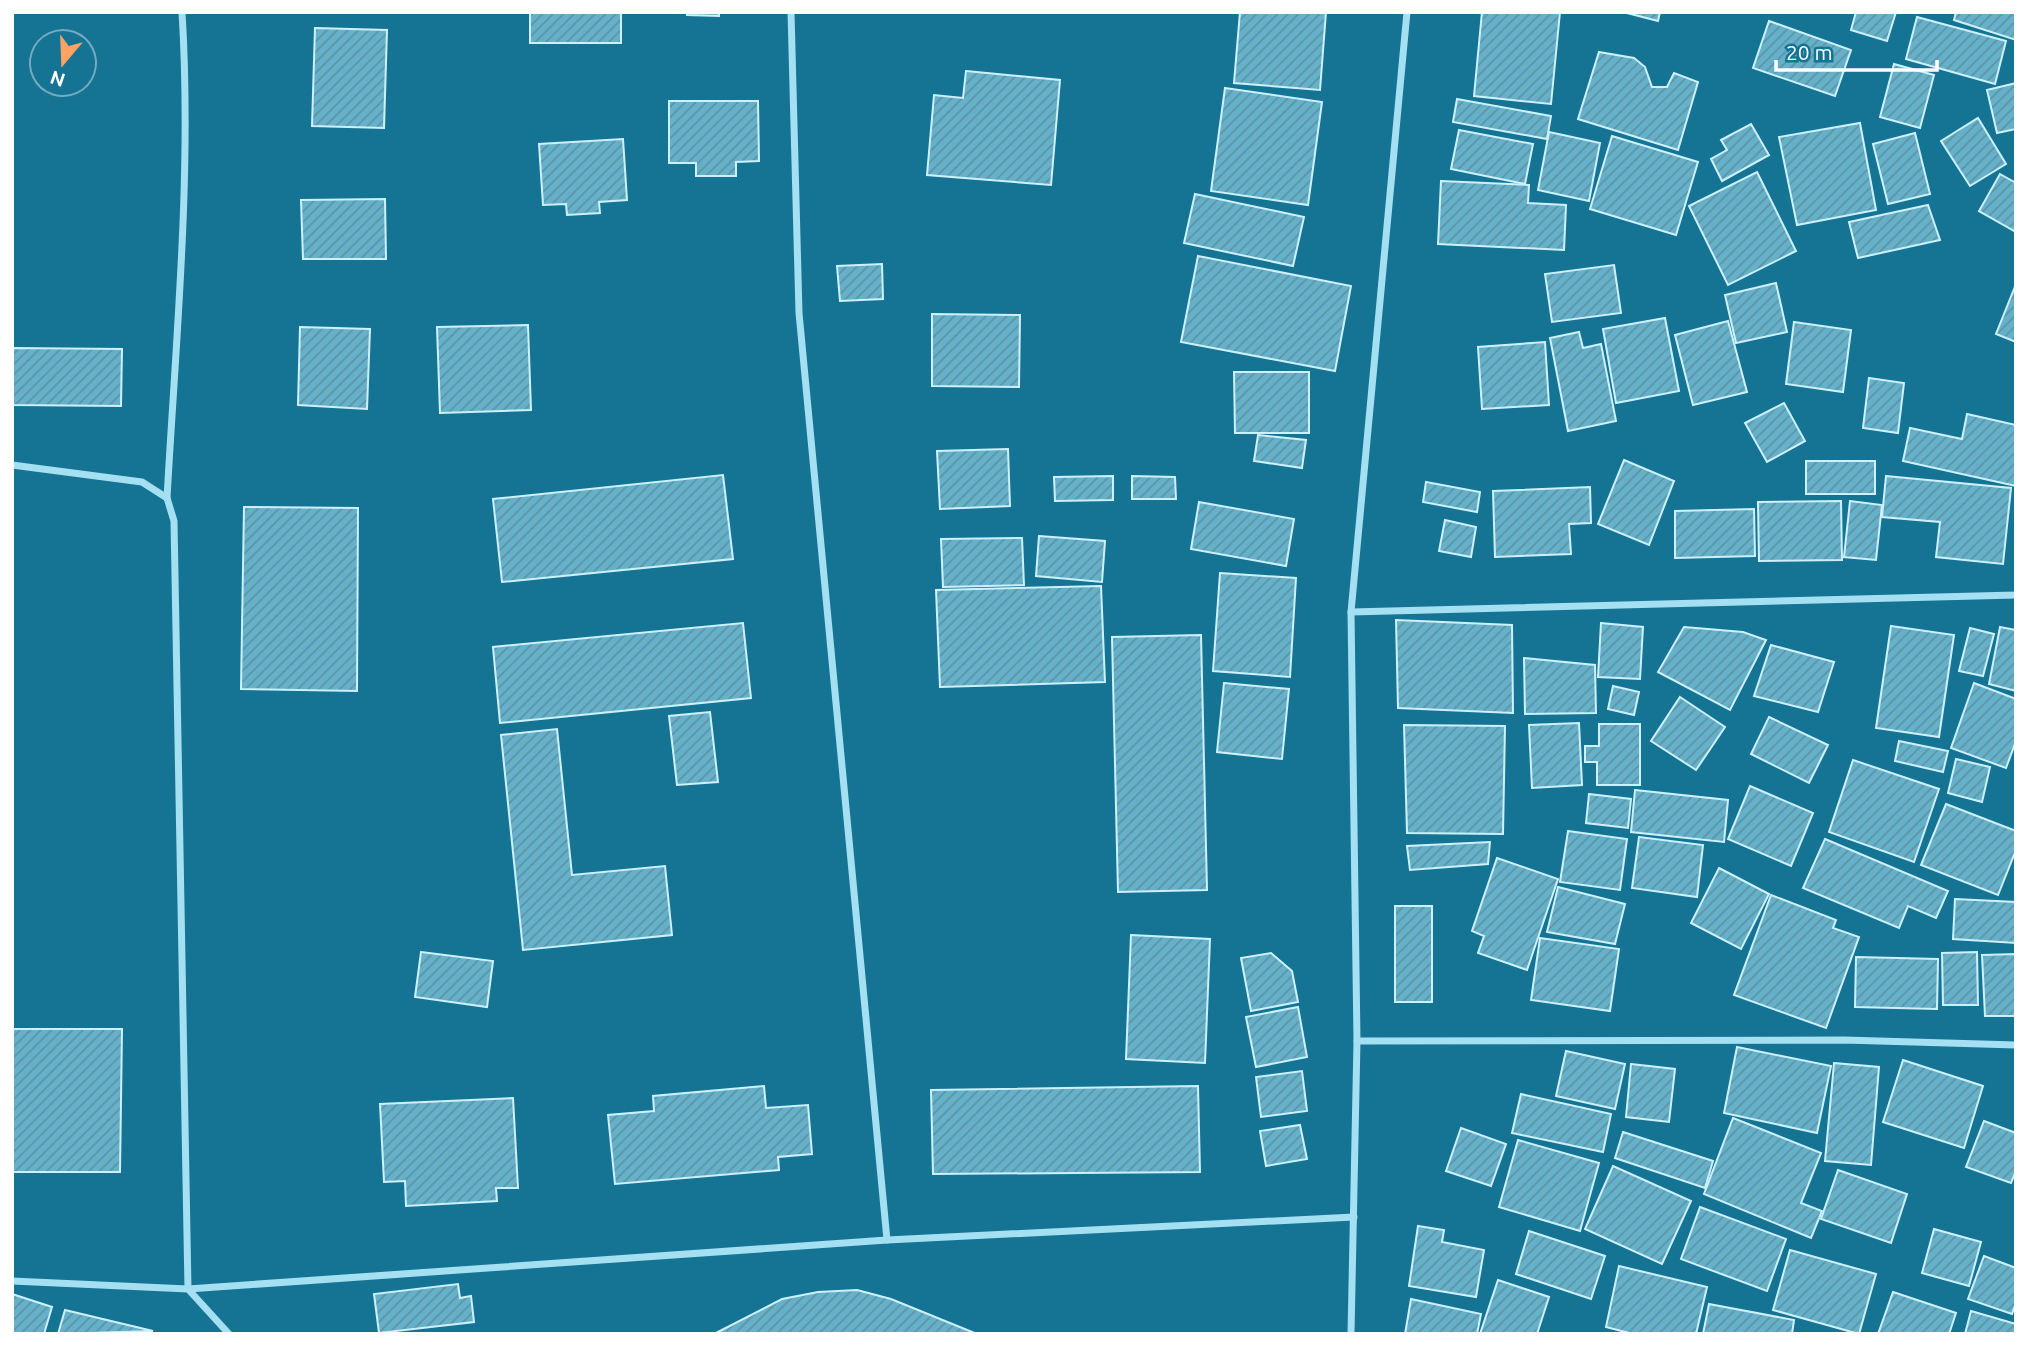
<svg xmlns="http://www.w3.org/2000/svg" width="2028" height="1346" viewBox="0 0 2028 1346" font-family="Ubuntu,sans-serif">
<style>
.building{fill:url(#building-hatch);stroke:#ccf1fc;stroke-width:2}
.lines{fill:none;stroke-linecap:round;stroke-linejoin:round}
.minor{stroke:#a4dff2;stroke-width:7}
</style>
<defs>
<pattern id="building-hatch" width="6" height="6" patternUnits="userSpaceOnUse" patternTransform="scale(1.75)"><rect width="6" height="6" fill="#65b1ca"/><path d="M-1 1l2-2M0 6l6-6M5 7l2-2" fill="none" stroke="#5e93a4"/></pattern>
</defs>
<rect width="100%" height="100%" fill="#157394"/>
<g class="building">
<rect x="530" y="12" width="91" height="31"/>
<path d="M687 12H719V16L687 15Z"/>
<path d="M1240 12H1326L1320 90 1234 83Z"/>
<path d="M1482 12H1560L1551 104 1474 96Z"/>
<path d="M1623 12H1660L1658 21Z"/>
<path d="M1856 12H1896L1887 41 1851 30Z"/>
<path d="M1956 12H2016V40L1954 20Z"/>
<path d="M1917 17 2006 41 1995 84 1906 59Z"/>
<path d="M1769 21 1851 50 1835 96 1753 68Z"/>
<path d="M315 28 387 30 384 128 312 126Z"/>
<path d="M1599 52 1634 58 1645 67 1652 87H1667L1674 73 1698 82 1678 150 1578 119Z"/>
<path d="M1894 64 1934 75 1920 128 1880 117Z"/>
<path d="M966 71 1060 80 1051 185 927 175 934 95 963 98Z"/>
<path d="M2016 83V129L1997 133 1987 90Z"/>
<path d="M1225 88 1322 102 1308 205 1211 191Z"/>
<path d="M1457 99 1551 116 1547 139 1453 122Z"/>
<path d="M669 101H758L759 161 736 162V176H696V163H669Z"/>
<path d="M1978 118 2006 164 1970 186 1941 141Z"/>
<path d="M1860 123 1876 210 1797 225 1779 137Z"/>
<path d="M1751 124 1769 155 1722 181 1711 159 1727 150 1721 140Z"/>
<path d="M1459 130 1533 144 1525 184 1451 169Z"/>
<path d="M1549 132 1600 143 1589 201 1538 190Z"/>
<path d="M1915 133 1930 194 1888 204 1873 144Z"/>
<path d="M1612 136 1698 162 1676 235 1590 209Z"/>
<path d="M623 139 627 200 599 202 600 213 567 215 566 204 543 205 539 144Z"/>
<path d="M1757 172 1796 251 1728 285 1689 206Z"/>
<path d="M2000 174 2016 183V232L1979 211Z"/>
<path d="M1441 181 1529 185 1528 203 1566 205 1564 250 1438 244Z"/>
<path d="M1195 194 1304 217 1293 266 1184 243Z"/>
<path d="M385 199 386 259H303L301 200Z"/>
<path d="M1928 205 1940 240 1858 258 1849 222Z"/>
<path d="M1198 256 1351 286 1335 371 1181 342Z"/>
<path d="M882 264 883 299 840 301 837 266Z"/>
<path d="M1614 265 1621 313 1552 322 1545 274Z"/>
<path d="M1776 283 1787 332 1736 343 1725 295Z"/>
<path d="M2016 284V342L1996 334Z"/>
<path d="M932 314 1020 315 1019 387 932 386Z"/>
<path d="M1665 318 1679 391 1616 403 1603 329Z"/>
<path d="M1728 321 1747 392 1693 405 1675 335Z"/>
<path d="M1794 322 1851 330 1843 392 1786 384Z"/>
<path d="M528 325 531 410 440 413 437 327Z"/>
<path d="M300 327 370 329 367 409 298 405Z"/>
<path d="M1579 332 1583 348 1601 344 1616 421 1568 431 1550 338Z"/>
<path d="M1545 342 1549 405 1482 409 1478 347Z"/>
<path d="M12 348 122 349 121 406 12 405Z"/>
<path d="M1234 372H1309V433H1235Z"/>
<path d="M1869 378 1904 383 1898 433 1863 428Z"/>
<path d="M1784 403 1805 441 1767 462 1745 423Z"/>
<path d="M1967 414 2016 425V486L1903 461 1910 428 1962 439Z"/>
<path d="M1258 435 1306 440 1302 468 1254 461Z"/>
<path d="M1008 449 1010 506 940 509 937 451Z"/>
<path d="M1624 460 1674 481 1649 545 1598 524Z"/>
<rect x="1806" y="461" width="69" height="33"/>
<path d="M723 475 733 559 502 582 493 499Z"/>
<path d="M1113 476V500L1055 501 1054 477Z"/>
<path d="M1132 476 1175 477 1176 499H1132Z"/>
<path d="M1886 476 2011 488 2003 564 1936 557 1940 522 1882 517Z"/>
<path d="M1426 482 1480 492 1477 512 1423 502Z"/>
<path d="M1590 487 1591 523 1569 524 1571 554 1495 557 1493 491Z"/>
<path d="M1841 501 1842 560 1759 561 1758 502Z"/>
<path d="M1850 501 1882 505 1876 560 1844 557Z"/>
<path d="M1199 502 1294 519 1286 566 1191 549Z"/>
<path d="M244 507 358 508 357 691 241 689Z"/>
<path d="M1754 509 1755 556 1675 558V511Z"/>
<path d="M1445 520 1476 527 1471 557 1439 551Z"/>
<path d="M1039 536 1105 541 1102 582 1036 576Z"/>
<path d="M1022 538 1024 585 943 587 941 539Z"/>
<path d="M1220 573 1296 578 1290 677 1213 671Z"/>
<path d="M1101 586 1105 682 940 687 936 590Z"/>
<path d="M1396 620 1512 625 1513 713 1398 708Z"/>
<path d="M743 623 751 698 500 723 493 647Z"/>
<path d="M1601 623 1643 627 1640 679 1598 677Z"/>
<path d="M1891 626 1954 635 1939 737 1876 728Z"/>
<path d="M1684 627 1743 632 1766 640 1730 710 1658 672Z"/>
<path d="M2000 627 2016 630V691L1989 684Z"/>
<path d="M1970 628 1994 634 1983 676 1959 671Z"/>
<path d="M1201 635 1207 890 1118 892 1112 637Z"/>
<path d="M1771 645 1834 662 1818 712 1754 696Z"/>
<path d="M1524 658 1595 665 1596 713 1525 714Z"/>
<path d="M1224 683 1289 689 1282 759 1217 752Z"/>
<path d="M1974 683 2016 699V741L2006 768 1951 748Z"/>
<path d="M1613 686 1639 692 1634 715 1608 709Z"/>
<path d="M1680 697 1725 727 1696 770 1651 741Z"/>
<path d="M710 712 718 782 677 785 669 716Z"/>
<path d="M1769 717 1828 745 1809 783 1751 754Z"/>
<path d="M1579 723 1582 785 1532 788 1529 725Z"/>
<path d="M1599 724H1640V785H1597V762H1585V746H1599Z"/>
<path d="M1404 725 1505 726 1503 834 1407 833Z"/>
<path d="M557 729 572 875 665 866 672 935 523 950 501 735Z"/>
<path d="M1899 741 1948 751 1943 772 1895 761Z"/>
<path d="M1956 759 1990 767 1982 802 1948 793Z"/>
<path d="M1853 760 1939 789 1914 862 1829 832Z"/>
<path d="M1750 786 1813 813 1791 866 1728 839Z"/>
<path d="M1635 790 1728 800 1724 842 1631 832Z"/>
<path d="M1589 794 1631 799 1628 828 1586 823Z"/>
<path d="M1946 804 2016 831V850L1998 895 1921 865Z"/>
<path d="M1568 831 1627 839 1620 890 1560 882Z"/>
<path d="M1639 837 1703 845 1697 897 1632 888Z"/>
<path d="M1825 839 1948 891 1936 918 1908 906 1899 928 1803 888Z"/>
<path d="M1490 842 1488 864 1410 870 1407 846Z"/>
<path d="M1497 858 1558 879 1527 970 1478 953 1484 936 1472 931Z"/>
<path d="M1719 868 1769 894 1741 949 1691 923Z"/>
<path d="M1558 887 1625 904 1615 944 1547 932Z"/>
<path d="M1771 895 1836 920 1833 928 1859 937 1826 1028 1734 995Z"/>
<path d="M1955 899 2016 902V943L1953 939Z"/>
<rect x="1395" y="906" width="37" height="96"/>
<path d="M1131 935 1210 939 1205 1063 1126 1059Z"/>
<path d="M1540 938 1619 949 1610 1011 1531 1000Z"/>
<path d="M421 952 493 961 487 1007 415 997Z"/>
<path d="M1977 952 1978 1005H1943L1942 953Z"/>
<path d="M1271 953 1292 971 1298 1002 1251 1011 1241 958Z"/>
<path d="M2016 954V1016H1985L1982 955Z"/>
<path d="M1856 957 1938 959 1937 1009 1855 1007Z"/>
<path d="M1298 1007 1307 1057 1256 1067 1246 1017Z"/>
<path d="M12 1029H122L120 1172H12Z"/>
<path d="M1737 1047 1831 1066 1817 1133 1724 1113Z"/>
<path d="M1566 1051 1625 1064 1615 1109 1556 1096Z"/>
<path d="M1903 1060 1983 1086 1964 1148 1883 1122Z"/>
<path d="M1834 1063 1879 1067 1871 1165 1825 1161Z"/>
<path d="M1631 1064 1675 1069 1669 1122 1626 1117Z"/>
<path d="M1302 1071 1307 1111 1261 1117 1256 1077Z"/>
<path d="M764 1086 766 1108 808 1105 812 1154 778 1157 779 1170 615 1184 608 1115 654 1111 653 1096Z"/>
<path d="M1198 1086 1200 1172 933 1174 931 1090Z"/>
<path d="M1521 1094 1611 1114 1603 1152 1512 1133Z"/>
<path d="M513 1098 518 1188H496L497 1201 406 1206 405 1181 384 1182 380 1104Z"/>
<path d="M1733 1118 1821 1153 1801 1203 1822 1211 1811 1238 1704 1194Z"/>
<path d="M1984 1121 2016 1133V1171L2011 1183 1966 1167Z"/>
<path d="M1300 1125 1307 1159 1266 1166 1260 1131Z"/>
<path d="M1461 1128 1506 1144 1491 1186 1446 1171Z"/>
<path d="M1623 1132 1713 1161 1705 1188 1615 1158Z"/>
<path d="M1518 1140 1599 1163 1580 1231 1499 1207Z"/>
<path d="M1613 1166 1691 1201 1662 1264 1585 1229Z"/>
<path d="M1838 1170 1907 1194 1891 1243 1821 1219Z"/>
<path d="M1700 1207 1786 1239 1767 1291 1681 1259Z"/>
<path d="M1418 1226 1444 1230 1442 1242 1484 1250 1476 1297 1409 1286Z"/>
<path d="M1934 1229 1981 1242 1969 1286 1922 1273Z"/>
<path d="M1529 1231 1605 1256 1591 1299 1516 1274Z"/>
<path d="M1790 1250 1876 1274 1859 1334 1773 1310Z"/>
<path d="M1984 1256 2016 1268V1303L2012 1314 1968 1299Z"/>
<path d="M1619 1266 1707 1287 1696 1334H1633L1606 1327Z"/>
<path d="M1498 1280 1549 1297 1537 1334H1480Z"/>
<path d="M458 1284 460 1298 471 1296 474 1322 379 1333 374 1294Z"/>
<path d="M857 1290 891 1299 977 1334H714L782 1299 818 1292Z"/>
<path d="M1893 1292 1956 1313 1949 1334H1878Z"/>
<path d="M12 1294 52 1307 44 1334H12Z"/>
<path d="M1411 1299 1481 1314 1477 1334H1405Z"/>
<path d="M1709 1304 1794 1320 1792 1334H1703Z"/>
<path d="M65 1310 153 1331 58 1334Z"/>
<path d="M1971 1311 2016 1324V1334H1965Z"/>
</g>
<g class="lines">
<g class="minor">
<path d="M791 12 799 313 887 1240 1354 1217"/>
<path d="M12 465 142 482 167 498 174 521 188 1289 887 1240"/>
<path d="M167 498C176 337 192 173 182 12"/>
<path d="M1351 612 2016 595"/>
<path d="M1357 1041 1844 1040 2016 1045"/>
<path d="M12 1281 188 1289 229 1334"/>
<path d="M1351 1334 1357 1041 1351 612 1407 12"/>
</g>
</g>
<rect width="2028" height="1346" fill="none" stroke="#ffffff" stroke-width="28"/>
<g transform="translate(63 63) rotate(199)"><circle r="33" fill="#157394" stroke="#73abbf" stroke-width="2"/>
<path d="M0-5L12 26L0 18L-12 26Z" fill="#ffa365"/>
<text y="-10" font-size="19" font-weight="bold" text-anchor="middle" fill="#ffffff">N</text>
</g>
<path d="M1776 60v10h161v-10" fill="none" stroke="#ffffff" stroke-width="3.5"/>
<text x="1786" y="60" font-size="21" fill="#ffffff" stroke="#157394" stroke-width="5" paint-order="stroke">20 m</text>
</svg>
